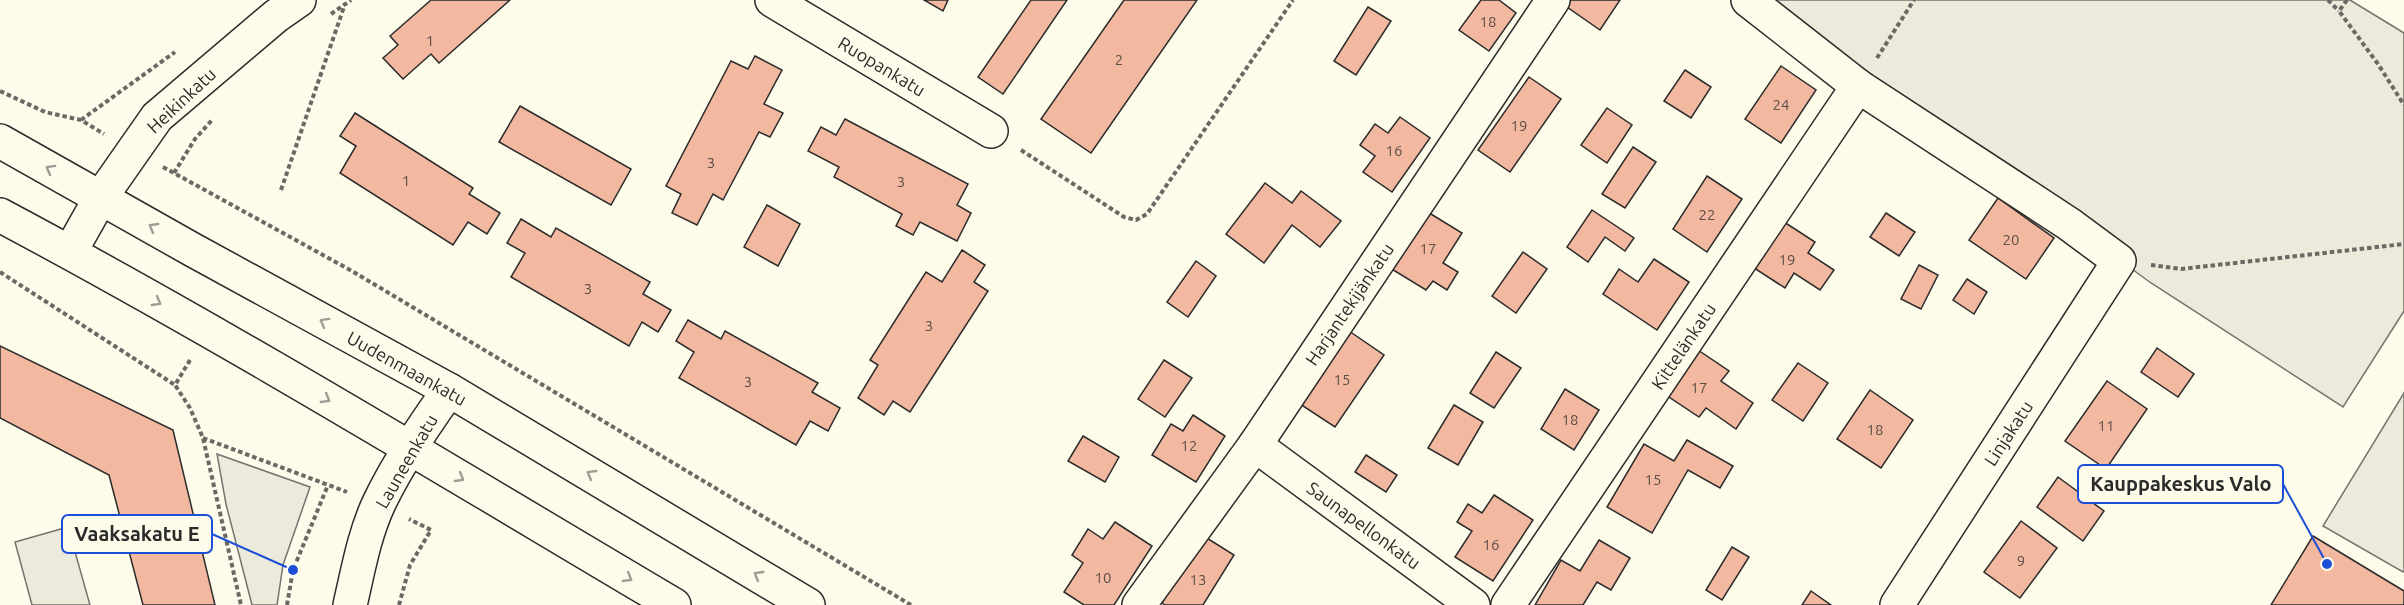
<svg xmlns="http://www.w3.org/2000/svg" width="2404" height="605" viewBox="0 0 2404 605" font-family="Ubuntu,sans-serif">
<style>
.green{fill:#ecebdb;stroke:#74746e;stroke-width:1.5}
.parking{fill:#eceadb;stroke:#74746e;stroke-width:1.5}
.building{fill:#f2b8a0;stroke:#2b2b2b;stroke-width:1.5}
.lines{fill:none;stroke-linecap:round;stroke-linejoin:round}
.street-casing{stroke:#2b2b2b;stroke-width:36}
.secondary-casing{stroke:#2b2b2b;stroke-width:36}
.primary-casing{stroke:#2b2b2b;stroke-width:36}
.path{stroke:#6a6964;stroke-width:4;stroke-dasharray:4.5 3;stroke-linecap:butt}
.street{stroke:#fdfbea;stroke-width:33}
.secondary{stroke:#fdfbea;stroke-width:33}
.primary{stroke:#fdfbea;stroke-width:33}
.oneway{stroke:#9e9d94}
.labels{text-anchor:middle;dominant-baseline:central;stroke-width:4.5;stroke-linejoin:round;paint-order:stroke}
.number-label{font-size:15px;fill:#5d4e48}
.street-label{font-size:18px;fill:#2b2b2b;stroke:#fdfbea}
.leader{fill:none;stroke:#1d4ed8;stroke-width:2}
.callout-dot{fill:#1d4ed8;stroke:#fdfbea;stroke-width:2}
.callout{fill:#fdfbea;stroke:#1d4ed8;stroke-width:2}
.callout-label{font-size:20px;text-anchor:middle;font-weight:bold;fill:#2b2b2b}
</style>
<rect width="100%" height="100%" fill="#fdfbea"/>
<g class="green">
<path d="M1771 0H2350L2404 33V311L2343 407 2151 283 1885 88Z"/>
<path d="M217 454 310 487 283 565 277 605H252L226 504Z"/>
<path d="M68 527 90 605H32L15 542Z"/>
</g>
<path class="parking" d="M2404 393V570L2403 572 2323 526Z"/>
<g class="building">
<path d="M431 0H510L439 63 431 54 403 79 383 58 398 45 390 36Z"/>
<path d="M924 0H948L943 11Z"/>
<path d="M1031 0H1067L1003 94 978 77Z"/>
<path d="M1124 0H1197L1091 153 1041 119Z"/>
<path d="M1481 0H1499L1516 13 1489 51 1459 30Z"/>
<path d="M1571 0H1620L1600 30 1567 7Z"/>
<path d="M1368 7 1391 21 1356 75 1334 61Z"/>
<path d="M755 56 782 70 764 104 783 113 770 137 759 132 723 200 713 194 697 225 672 213 681 194 666 186 731 61 748 69Z"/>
<path d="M1781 66 1816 90 1781 143 1745 119Z"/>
<path d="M1685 70 1711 87 1691 118 1664 101Z"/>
<path d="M1529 77 1561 99 1510 172 1478 150Z"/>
<path d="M520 106 631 169 611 205 499 142Z"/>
<path d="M1607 108 1632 125 1607 163 1581 145Z"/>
<path d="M355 113 473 188 469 194 500 213 487 234 468 222 453 245 340 173 356 146 340 136Z"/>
<path d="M1400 117 1430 138 1392 192 1363 172 1375 156 1360 145 1375 124 1388 133Z"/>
<path d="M845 119 968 184 957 205 971 213 957 241 920 222 913 235 896 226 902 214 834 177 839 167 808 151 821 127 836 135Z"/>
<path d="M1633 147 1656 162 1625 208 1602 194Z"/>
<path d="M1707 176 1742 199 1707 252 1673 229Z"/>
<path d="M1265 183 1292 203 1301 191 1341 221 1320 247 1292 225 1264 263 1226 234Z"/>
<path d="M1998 198 2054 238 2026 279 1969 240Z"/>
<path d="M767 205 800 224 778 266 744 247Z"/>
<path d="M1592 210 1634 238 1625 251 1605 237 1588 262 1567 247Z"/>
<path d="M1426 211 1462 233 1443 263 1458 272 1447 290 1433 281 1426 290 1390 268Z"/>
<path d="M1886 213 1915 232 1899 256 1870 237Z"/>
<path d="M521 219 551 237 556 228 650 282 643 294 671 310 658 332 642 322 629 346 511 277 525 253 507 243Z"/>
<path d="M1781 220 1815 242 1808 253 1834 270 1820 290 1794 273 1785 288 1751 266Z"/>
<path d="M962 250 985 265 974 282 988 291 910 412 893 401 884 415 858 398 878 365 870 360 926 272 942 282Z"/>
<path d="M1523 252 1547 269 1516 313 1492 296Z"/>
<path d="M1654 259 1689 282 1657 330 1603 294 1619 269 1638 282Z"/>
<path d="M1196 261 1216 276 1188 317 1167 302Z"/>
<path d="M1919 265 1938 275 1921 309 1901 299Z"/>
<path d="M1967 279 1987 292 1974 314 1953 300Z"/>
<path d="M688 320 721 339 725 331 818 383 812 392 840 408 828 431 810 421 796 445 679 378 694 352 676 341Z"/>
<path d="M1349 331 1384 355 1335 427 1300 404Z"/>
<path d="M0 346 173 430 215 605H143L109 475 0 418Z"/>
<path d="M1695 348 1729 371 1721 381 1753 403 1736 429 1706 408 1699 417 1663 393Z"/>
<path d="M2157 348 2194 374 2178 397 2141 372Z"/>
<path d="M1496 352 1521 368 1494 408 1470 393Z"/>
<path d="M1164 360 1192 378 1165 417 1138 399Z"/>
<path d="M1798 363 1828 383 1803 421 1772 400Z"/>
<path d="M2107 381 2147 409 2106 469 2065 441Z"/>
<path d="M1565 389 1599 410 1574 450 1541 429Z"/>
<path d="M1870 390 1913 420 1881 468 1837 439Z"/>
<path d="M1454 405 1483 422 1458 465 1428 448Z"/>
<path d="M1193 415 1225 436 1196 482 1152 455 1171 424 1183 431Z"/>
<path d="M1083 436 1119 457 1105 482 1068 461Z"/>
<path d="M1687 440 1733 466 1720 488 1688 470 1652 533 1607 507 1644 444 1674 461Z"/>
<path d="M1366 455 1397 475 1386 492 1355 472Z"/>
<path d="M2058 477 2104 511 2083 541 2037 507Z"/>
<path d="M1494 495 1533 520 1493 581 1455 557 1472 531 1457 522 1468 504 1482 513Z"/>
<path d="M2021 521 2057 548 2020 598 1984 572Z"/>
<path d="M1115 522 1152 546 1114 605H1084L1064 592 1083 563 1072 555 1088 529 1103 539Z"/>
<path d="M1202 535 1234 555 1203 605H1165L1162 603Z"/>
<path d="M2313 536 2404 591V605H2271Z"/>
<path d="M1599 540 1630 558 1611 590 1597 582 1583 605H1535L1561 560 1580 571Z"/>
<path d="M1732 547 1749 557 1722 600 1706 590Z"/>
<path d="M1811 591 1831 605H1802Z"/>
</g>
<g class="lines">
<defs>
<g id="street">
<path d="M772 0 991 131"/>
<path d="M1748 0 1858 86 2069 224 2119 261 1897 605"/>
<path d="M70 252 101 197 157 117 276 16 299 0"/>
<path d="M1255 445 1473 605"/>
<path d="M1139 605 1255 445 1553 0"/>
<path d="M1508 605 1858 86"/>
</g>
<path id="secondary" d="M350 605C358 571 364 535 379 503 398 463 424 426 449 390"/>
<g id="primary">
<path d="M0 141 193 250 449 390 808 605"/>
<path d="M0 215C229 337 451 473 674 605"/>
</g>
</defs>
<use href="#street" class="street-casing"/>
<use href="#secondary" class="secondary-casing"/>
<use href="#primary" class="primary-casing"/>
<g class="path">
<path d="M2328 0 2339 11"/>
<path d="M2347 0 2339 11 2378 64 2404 105"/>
<path d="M331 14 351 0"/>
<path d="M1877 58 1914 0"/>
<path d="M0 91 45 112 81 120 104 134"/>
<path d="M81 120 175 52"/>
<path d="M1021 150 1124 217 1136 220 1147 214 1293 0"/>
<path d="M163 167 352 271 911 605"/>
<path d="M174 173 195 139 212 120"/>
<path d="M281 190 345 4"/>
<path d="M2151 265 2181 269 2404 244"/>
<path d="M0 272 175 385"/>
<path d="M190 360 175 385 190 408 203 438 241 605"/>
<path d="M203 438 347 492"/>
<path d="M287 605 293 570 328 485"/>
<path d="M399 605 410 565 431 530 409 519"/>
</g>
<use href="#street" class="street"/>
<use href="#secondary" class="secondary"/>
<use href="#primary" class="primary"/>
</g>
<defs><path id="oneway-chevron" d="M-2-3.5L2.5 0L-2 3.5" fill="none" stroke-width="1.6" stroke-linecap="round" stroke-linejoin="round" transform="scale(1.5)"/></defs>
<g class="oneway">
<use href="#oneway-chevron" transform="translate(50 169) rotate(-151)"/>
<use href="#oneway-chevron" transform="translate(153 227) rotate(-150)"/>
<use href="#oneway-chevron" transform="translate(157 302) rotate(30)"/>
<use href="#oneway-chevron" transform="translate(324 322) rotate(-151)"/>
<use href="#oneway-chevron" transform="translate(326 399) rotate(31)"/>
<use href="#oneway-chevron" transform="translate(591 474) rotate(-149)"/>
<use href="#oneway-chevron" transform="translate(460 478) rotate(31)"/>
<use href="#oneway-chevron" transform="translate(758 575) rotate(-149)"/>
<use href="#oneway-chevron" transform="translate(628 578) rotate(31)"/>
</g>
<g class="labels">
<g class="number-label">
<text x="1488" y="21">18</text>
<text x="430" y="40">1</text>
<text x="1119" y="59">2</text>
<text x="1781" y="104">24</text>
<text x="1519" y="125">19</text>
<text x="1394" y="150">16</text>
<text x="711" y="162">3</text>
<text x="406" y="180">1</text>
<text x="901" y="181">3</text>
<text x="1707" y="214">22</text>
<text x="2011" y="239">20</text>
<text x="1428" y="248">17</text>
<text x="1787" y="259">19</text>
<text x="588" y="288">3</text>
<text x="929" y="325">3</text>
<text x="1342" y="379">15</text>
<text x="748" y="381">3</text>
<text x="1699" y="387">17</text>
<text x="1570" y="419">18</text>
<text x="2106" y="425">11</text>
<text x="1875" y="429">18</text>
<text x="1189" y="445">12</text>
<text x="1653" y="479">15</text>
<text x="1491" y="544">16</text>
<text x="2021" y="560">9</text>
<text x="1103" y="577">10</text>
<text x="1198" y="579">13</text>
</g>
<g class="street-label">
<text transform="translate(882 66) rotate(31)">Ruopankatu</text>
<text transform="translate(181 100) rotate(-43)">Heikinkatu</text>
<text transform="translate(1349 304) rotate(-56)">Harjantekijänkatu</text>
<text transform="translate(1683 346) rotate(-56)">Kittelänkatu</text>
<text transform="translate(407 368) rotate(29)">Uudenmaankatu</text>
<text transform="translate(2008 433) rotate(-57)">Linjakatu</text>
<text transform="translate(406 461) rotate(-60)">Launeenkatu</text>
<text transform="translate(1364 525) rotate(36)">Saunapellonkatu</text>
</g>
</g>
<path class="leader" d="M2327 564L2283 484M293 570L212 534"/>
<g class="callout-dot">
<circle cx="2327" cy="564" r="6"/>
<circle cx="293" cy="570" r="6"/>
</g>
<g class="callout">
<rect x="2078" y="465" width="205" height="38" rx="6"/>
<rect x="62" y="515" width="150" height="38" rx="6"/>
</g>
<g class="callout-label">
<text x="2181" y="491">Kauppakeskus Valo</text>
<text x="137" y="541">Vaaksakatu E</text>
</g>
</svg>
